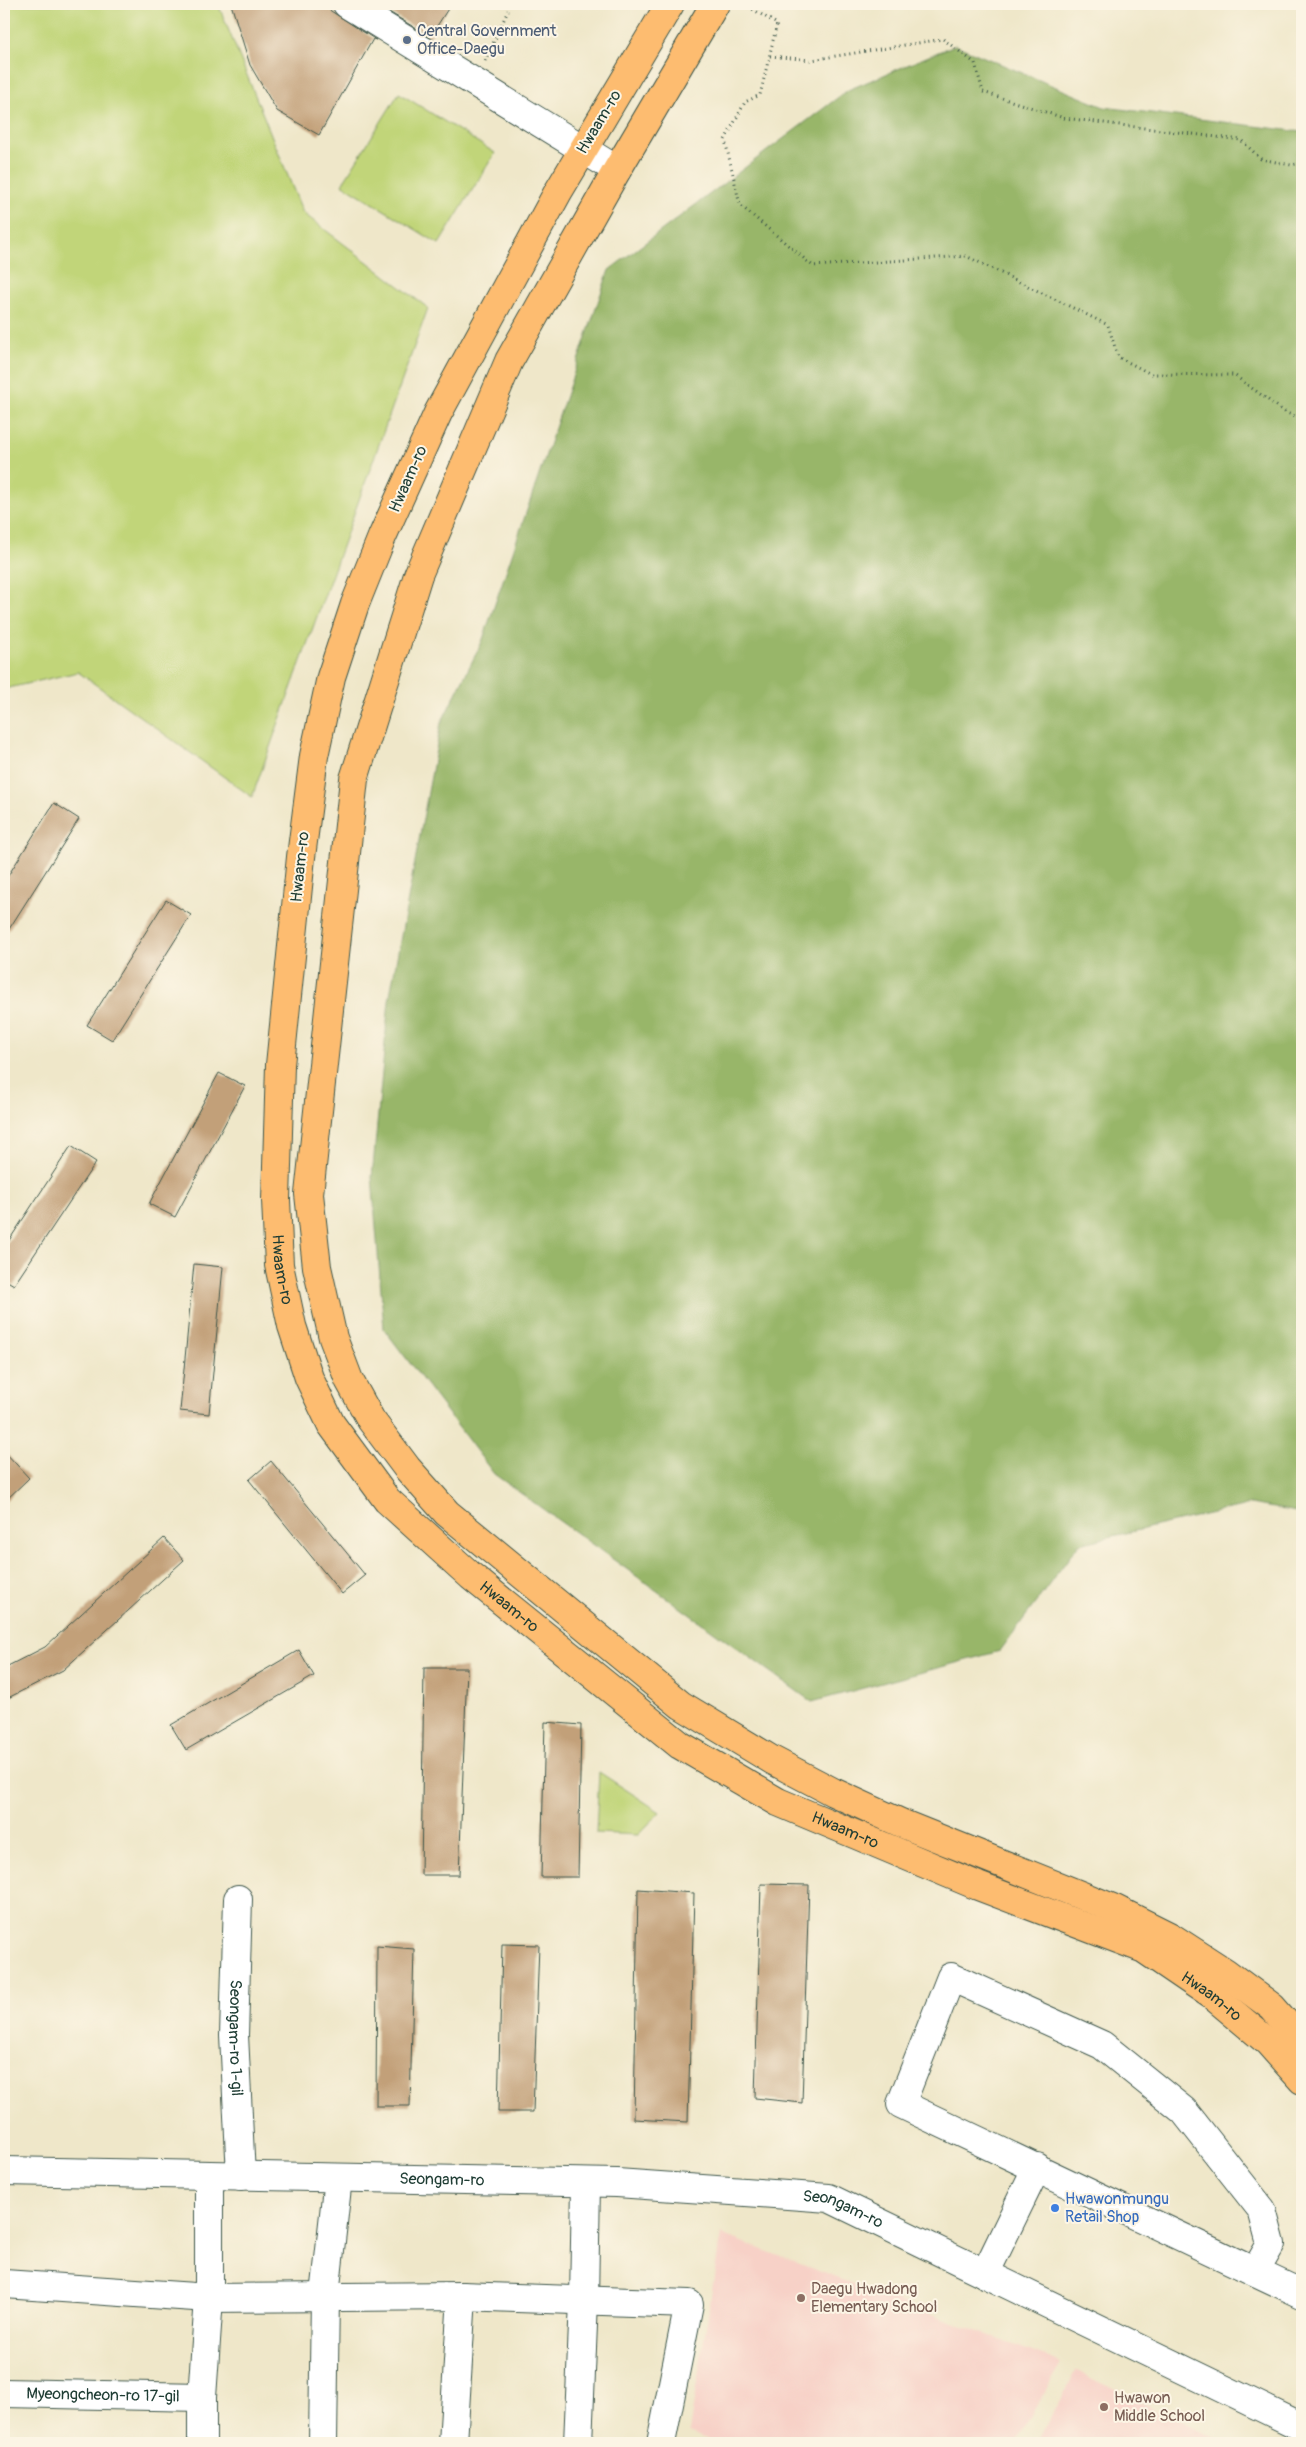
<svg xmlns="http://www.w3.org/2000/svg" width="1306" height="2447" viewBox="0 0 1306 2447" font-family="Pangolin,sans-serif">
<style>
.built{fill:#f7d1c7}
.green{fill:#c1d579;stroke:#708956}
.forest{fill:#98b669;stroke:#5c7a4e}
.building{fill:#c2a079}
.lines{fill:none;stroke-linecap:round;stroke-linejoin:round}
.minor-casing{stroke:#3e564a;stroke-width:30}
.major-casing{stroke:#3e564a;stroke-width:30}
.path{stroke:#3e564a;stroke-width:3;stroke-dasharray:1 4;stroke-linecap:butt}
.minor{stroke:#fff;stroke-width:28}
.major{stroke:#fdbc70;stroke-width:28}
.service-dot{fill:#5c6f8a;stroke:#fcf5e5;stroke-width:2}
.shop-dot{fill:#3f7fe0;stroke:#fcf5e5;stroke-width:2}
.education-dot{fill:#8d6e63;stroke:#fcf5e5;stroke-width:2}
.labels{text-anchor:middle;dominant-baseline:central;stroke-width:4;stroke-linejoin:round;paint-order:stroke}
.service-label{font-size:16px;fill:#4e5e75;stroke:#fcf5e5;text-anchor:start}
.street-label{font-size:16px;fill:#1f3d34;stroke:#fcf5e5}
.shop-label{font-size:16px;fill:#366cbe;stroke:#fcf5e5;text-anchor:start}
.education-label{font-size:16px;fill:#785e54;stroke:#fcf5e5;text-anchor:start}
</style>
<rect width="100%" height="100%" fill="#fcf5e5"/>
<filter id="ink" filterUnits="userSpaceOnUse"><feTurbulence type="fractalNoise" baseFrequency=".02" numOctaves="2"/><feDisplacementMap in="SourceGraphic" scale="10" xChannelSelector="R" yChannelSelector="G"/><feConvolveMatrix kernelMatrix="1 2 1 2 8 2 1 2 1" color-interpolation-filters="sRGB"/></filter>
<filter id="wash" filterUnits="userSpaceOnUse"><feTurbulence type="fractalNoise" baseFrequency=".0096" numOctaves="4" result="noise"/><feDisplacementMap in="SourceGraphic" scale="20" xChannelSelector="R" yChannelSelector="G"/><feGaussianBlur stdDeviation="1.12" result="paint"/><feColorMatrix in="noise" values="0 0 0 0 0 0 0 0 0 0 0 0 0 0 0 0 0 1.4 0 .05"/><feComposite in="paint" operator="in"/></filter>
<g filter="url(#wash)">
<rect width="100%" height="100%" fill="#efe7c9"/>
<g class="built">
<path d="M721 2234 1061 2363 1016 2443H715L689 2432Z"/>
<path d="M1076 2371 1225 2443H1037Z"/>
</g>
<g class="green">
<path d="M4 4H218L303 213 428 308 252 797 78 672 4 689Z"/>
<path d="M399 93 495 153 439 244 342 184Z"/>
<path d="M599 1772 660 1812 638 1835 596 1833Z"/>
</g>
<path class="forest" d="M955 45 1104 107 1302 132V1513L1251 1504 1079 1544 1000 1651 812 1702 494 1474 384 1329 372 1177 389 1000 441 723 482 642 609 270 848 90Z"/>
<g id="blocks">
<g class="building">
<path d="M231 4H320L376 40 373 39 319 135 277 111 250 65Z"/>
<path d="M376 4H451L430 37Z"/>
<path d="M54 803 79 819 4 937V882Z"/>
<path d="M166 900 191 915 112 1040 87 1025Z"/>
<path d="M219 1073 245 1086 175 1217 149 1204Z"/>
<path d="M71 1146 96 1162 14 1285 4 1279V1248Z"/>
<path d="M194 1264 223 1267 209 1414 180 1411Z"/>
<path d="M4 1451 29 1478 4 1502Z"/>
<path d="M271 1461 365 1575 342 1594 249 1480Z"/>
<path d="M164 1538 184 1560 63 1670 4 1700V1668L45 1647Z"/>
<path d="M299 1650 314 1676 186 1750 171 1725Z"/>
<path d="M424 1668H467L459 1875H421Z"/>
<path d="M545 1722 581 1725 578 1877H541Z"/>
<path d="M761 1884 809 1885 802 2103 755 2098Z"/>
<path d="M638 1889 694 1893 688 2122 634 2119Z"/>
<path d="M502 1944 539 1945 533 2112H498Z"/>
<path d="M377 1946 414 1949 410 2106H376Z"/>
</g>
</g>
</g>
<g filter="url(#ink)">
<use href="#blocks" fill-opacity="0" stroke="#3e564a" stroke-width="1"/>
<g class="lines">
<defs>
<g id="minor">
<path d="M347 4 617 170"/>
<path id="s1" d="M238 1899 234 2035 241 2176"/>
<path id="s2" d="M4 2171 617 2183 829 2198 1302 2427"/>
<path d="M1256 2270 1271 2244 1262 2210 1184 2111 1102 2045 951 1977 901 2104 1302 2294"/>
<path d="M985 2274 1037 2167"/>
<path d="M4 2284 209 2298 462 2296 689 2304 661 2443"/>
<path id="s3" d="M4 2393 202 2397"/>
<path d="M202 2443V2397L209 2298V2176"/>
<path d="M323 2443 325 2295 338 2178"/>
<path d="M453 2443 462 2296"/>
<path d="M578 2443 584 2301 586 2183"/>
</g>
<g id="major">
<path id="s4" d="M670 4 558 192 438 413 382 537 355 604 331 677 314 756 301 857 280 1065 276 1200 279 1265 292 1326 309 1378 331 1424 387 1500 471 1576 680 1745 778 1802 978 1886 1144 1949 1213 1996 1268 2042 1302 2080"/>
<path d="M715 4 617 170 509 361 418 575 354 779 309 1194 317 1267 333 1338 349 1380 371 1420 407 1468 447 1513 681 1705 772 1760 833 1792 903 1824 1115 1909 1171 1937 1225 1972 1272 2007 1302 2041"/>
</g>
</defs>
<use href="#minor" class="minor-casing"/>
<use href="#major" class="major-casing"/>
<g class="path">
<path d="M744 4 777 24 760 95 745 102 725 140 740 205 813 266 966 256 1108 325 1118 357 1151 374 1234 375 1286 413 1302 418"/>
<path d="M770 56 811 60 943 39 975 63 983 92 1064 118 1241 140 1261 159 1291 165 1302 163"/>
<path d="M485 61 511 4"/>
</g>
<use href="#minor" class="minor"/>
<use href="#major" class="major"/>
</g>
</g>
<circle class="service-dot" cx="407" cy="40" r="5"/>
<circle class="shop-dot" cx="1055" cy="2208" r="5"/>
<g class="education-dot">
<circle cx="801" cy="2298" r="5"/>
<circle cx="1104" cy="2407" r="5"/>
</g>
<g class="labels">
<g class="service-label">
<text x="417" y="31">Central Government<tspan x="417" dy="18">Office-Daegu</tspan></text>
</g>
<g class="street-label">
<text transform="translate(599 122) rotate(-59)">Hwaam-ro</text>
<text transform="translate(408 479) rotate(-66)">Hwaam-ro</text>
<text transform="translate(300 867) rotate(-84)">Hwaam-ro</text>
<text stroke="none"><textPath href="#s4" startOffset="1352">Hwaam-ro</textPath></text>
<text stroke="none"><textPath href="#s4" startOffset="1772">Hwaam-ro</textPath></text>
<text stroke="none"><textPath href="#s4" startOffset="2178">Hwaam-ro</textPath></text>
<text stroke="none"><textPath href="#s4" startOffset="2582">Hwaam-ro</textPath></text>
<text stroke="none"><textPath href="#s1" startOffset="139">Seongam-ro 1-gil</textPath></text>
<text stroke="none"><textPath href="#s2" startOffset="438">Seongam-ro</textPath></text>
<text stroke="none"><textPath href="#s2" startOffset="842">Seongam-ro</textPath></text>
<text stroke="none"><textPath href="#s3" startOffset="99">Myeongcheon-ro 17-gil</textPath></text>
</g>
<g class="shop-label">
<text x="1065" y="2199">Hwawonmungu<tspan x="1065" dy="18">Retail Shop</tspan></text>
</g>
<g class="education-label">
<text x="811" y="2289">Daegu Hwadong<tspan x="811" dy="18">Elementary School</tspan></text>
<text x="1114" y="2398">Hwawon<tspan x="1114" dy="18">Middle School</tspan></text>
</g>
</g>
<rect width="1306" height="2447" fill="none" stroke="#fcf5e5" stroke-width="20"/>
</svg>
